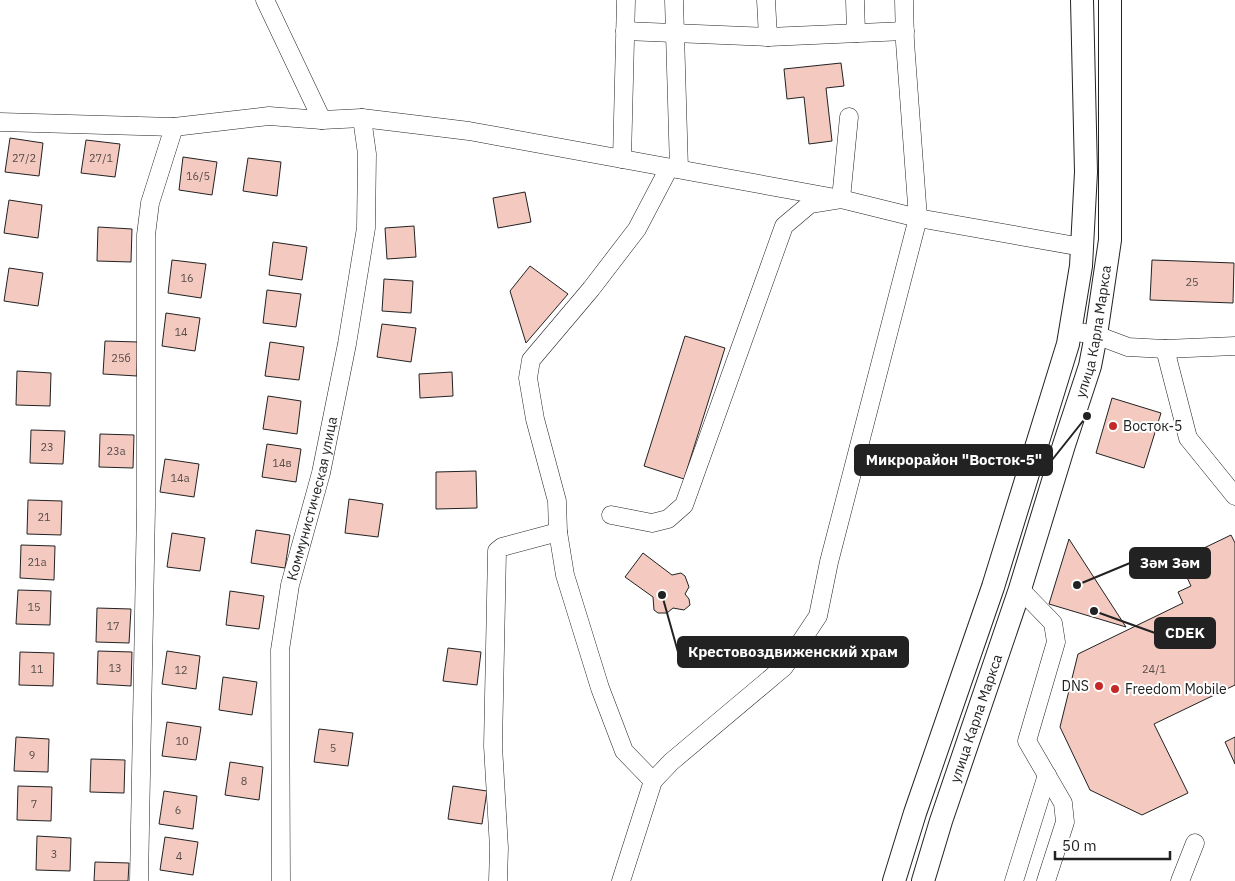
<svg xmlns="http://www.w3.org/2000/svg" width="1235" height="881" viewBox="0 0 1235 881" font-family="'IBM Plex Sans',sans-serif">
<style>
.building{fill:#f3c9c0;stroke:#222}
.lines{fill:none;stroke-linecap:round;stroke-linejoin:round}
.minor-casing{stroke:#222;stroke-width:19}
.major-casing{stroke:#222;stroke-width:24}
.minor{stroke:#fff;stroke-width:18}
.major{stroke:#fff;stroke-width:22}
.poi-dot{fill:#c62828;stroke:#fff;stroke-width:2}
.labels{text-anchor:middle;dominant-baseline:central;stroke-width:4;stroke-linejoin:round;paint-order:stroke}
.number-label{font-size:11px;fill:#564c4a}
.street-label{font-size:14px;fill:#222;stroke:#fff}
.poi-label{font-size:14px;fill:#222;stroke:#fff;text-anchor:start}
.leader{fill:none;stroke:#222;stroke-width:2}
.callout-dot{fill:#222;stroke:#fff;stroke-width:2}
.callout{fill:#222;stroke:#222;stroke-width:2}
.callout-label{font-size:15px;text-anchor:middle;font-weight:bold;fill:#fff}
</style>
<rect width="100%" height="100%" fill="#fff"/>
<g class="building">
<path d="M841 63 844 86 826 88 832 141 809 144 804 97 787 99 784 69Z"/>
<path d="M10 138 43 143 39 176 5 172Z"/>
<path d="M86 140 120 144 115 177 81 173Z"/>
<path d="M183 157 217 162 212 195 179 190Z"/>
<path d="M248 158 281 162 277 196 243 191Z"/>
<path d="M525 192 531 222 498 228 493 198Z"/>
<path d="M9 200 42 205 38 238 4 233Z"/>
<path d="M414 226 416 257 387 259 385 228Z"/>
<path d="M98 227 132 229 131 262 97 261Z"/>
<path d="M273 242 307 247 302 280 269 275Z"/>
<path d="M172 260 206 264 201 298 168 293Z"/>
<path d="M1152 260 1234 263 1233 303 1150 300Z"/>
<path d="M530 266 568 294 526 343 510 291Z"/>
<path d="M9 268 43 273 38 306 4 301Z"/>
<path d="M384 279 413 281 411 313 382 311Z"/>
<path d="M267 290 301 294 296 327 263 323Z"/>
<path d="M166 313 200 318 195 351 162 346Z"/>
<path d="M382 324 416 328 411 362 377 357Z"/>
<path d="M685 336 725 348 684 479 644 466Z"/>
<path d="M105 341 138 342 137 376 103 374Z"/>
<path d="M270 342 304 347 299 380 265 376Z"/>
<path d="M17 371 51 373 50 406 16 405Z"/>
<path d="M452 372 453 396 420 398 419 374Z"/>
<path d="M268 396 301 401 297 434 263 429Z"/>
<path d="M1112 398 1161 413 1144 468 1096 453Z"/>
<path d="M31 430 65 431 63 464 30 463Z"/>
<path d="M100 434 134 435 133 468 99 467Z"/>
<path d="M267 444 301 449 296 482 262 477Z"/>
<path d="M165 459 199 464 194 497 160 492Z"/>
<path d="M476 471 477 508 436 509V472Z"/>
<path d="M349 499 383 504 378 537 345 533Z"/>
<path d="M28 500 62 501 61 535 27 534Z"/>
<path d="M256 530 290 535 285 568 251 563Z"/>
<path d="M172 533 205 538 200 571 167 567Z"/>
<path d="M1231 535 1235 543V685L1154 724 1188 793 1142 815 1090 790 1060 727 1078 654 1183 603 1178 592 1191 586 1179 560Z"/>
<path d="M1069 539 1126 627 1049 604Z"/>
<path d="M21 545 55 546 54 580 20 578Z"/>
<path d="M643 553 672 575 681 573 685 576 689 587 685 594 689 599 690 605 684 610 673 608 667 613H658L654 610 653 597 625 577Z"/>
<path d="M18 590 51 591 50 625 16 624Z"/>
<path d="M230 591 264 596 259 629 226 625Z"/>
<path d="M97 608 131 609 129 643 96 642Z"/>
<path d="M448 648 481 652 477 685 443 681Z"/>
<path d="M98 651 132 652 131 686 97 684Z"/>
<path d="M167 651 200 656 196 689 162 684Z"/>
<path d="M20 652 54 653 53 686 19 685Z"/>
<path d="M223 677 257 682 252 715 219 710Z"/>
<path d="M167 722 201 727 196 760 162 756Z"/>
<path d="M319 729 353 733 348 766 314 762Z"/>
<path d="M16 737 49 739 48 772 14 771Z"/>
<path d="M1235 737V764L1225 742Z"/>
<path d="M91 759 125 760 124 793 90 792Z"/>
<path d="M230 762 263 767 259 800 225 795Z"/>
<path d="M18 786 52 787 51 821 17 820Z"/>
<path d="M453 786 487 791 482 824 448 819Z"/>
<path d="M164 791 197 796 193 829 159 824Z"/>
<path d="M37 836 71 838 70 871 36 870Z"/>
<path d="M165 837 198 842 193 875 160 870Z"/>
<path d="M95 862 129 863 128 881H94Z"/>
</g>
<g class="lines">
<defs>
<g id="minor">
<path d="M265 0 322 120"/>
<path d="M674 0 679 169"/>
<path d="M766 0 768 37 905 31"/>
<path d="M855 0 856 33"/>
<path d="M625 31 768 37"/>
<path d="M0 122 174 127 269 116 322 120 362 118 469 131 841 199 918 218 1082 247"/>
<path d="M622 159 626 0"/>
<path d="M1071 331 1096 335 1128 347 1165 349 1235 346"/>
<path d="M1165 349 1188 438 1235 496"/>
<path d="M611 515 652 523 668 519 684 505 784 226 810 204 841 199 849 117"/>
<path d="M1020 589 1053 623 1056 642 1027 741 1063 803 1065 822 1046 881"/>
<path d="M653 781 624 751 600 688 565 575 558 532 557 501 535 419 528 378 531 360 591 289 637 229 669 168"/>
<path d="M139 881 146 507V235L150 203 174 127"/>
<path id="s1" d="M281 881 280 650 290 585 321 473 347 344 366 228 367 154 362 118"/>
<path d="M498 881 499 848 493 746 497 551 502 547 558 532"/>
<path d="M621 881 653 781 671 762 784 667 818 616 829 562 918 218 905 42 904 0"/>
<path d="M1014 881 1047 775"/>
<path d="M1180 881 1195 843"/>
</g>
<g id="major">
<path d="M894 881 915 813 993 587 1068 344 1081 266 1086 172 1082 0"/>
<path id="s2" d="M923 881 941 821 1020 589 1064 445 1090 366 1096 335 1110 240V0"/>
</g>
</defs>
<use href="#minor" class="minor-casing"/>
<use href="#major" class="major-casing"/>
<use href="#minor" class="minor"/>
<use href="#major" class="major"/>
</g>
<g class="poi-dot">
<circle cx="1113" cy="426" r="5"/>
<circle cx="1099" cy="686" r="5"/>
<circle cx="1115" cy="689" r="5"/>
</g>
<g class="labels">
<g class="number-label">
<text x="24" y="158">27/2</text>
<text x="101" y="158">27/1</text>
<text x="198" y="176">16/5</text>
<text x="187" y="278">16</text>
<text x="1192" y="282">25</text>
<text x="181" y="332">14</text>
<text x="121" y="358">25б</text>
<text x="47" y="447">23</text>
<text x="116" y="451">23а</text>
<text x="282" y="463">14в</text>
<text x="180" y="478">14а</text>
<text x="44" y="517">21</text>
<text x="37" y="562">21а</text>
<text x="34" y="607">15</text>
<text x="113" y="626">17</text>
<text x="115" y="668">13</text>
<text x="37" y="669">11</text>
<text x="1154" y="669">24/1</text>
<text x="181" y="670">12</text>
<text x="182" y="741">10</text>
<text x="333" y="748">5</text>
<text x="32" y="755">9</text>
<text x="244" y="781">8</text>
<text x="34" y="804">7</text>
<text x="178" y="810">6</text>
<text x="54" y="854">3</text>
<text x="179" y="856">4</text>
</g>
<g class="street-label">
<text stroke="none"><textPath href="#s2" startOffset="576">улица Карла Маркса</textPath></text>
<text stroke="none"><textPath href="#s1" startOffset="386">Коммунистическая улица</textPath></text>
<text stroke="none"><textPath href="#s2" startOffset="171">улица Карла Маркса</textPath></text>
</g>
<g class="poi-label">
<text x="1123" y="426">Восток-5</text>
<text x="1089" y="686" text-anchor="end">DNS</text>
<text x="1125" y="689">Freedom Mobile</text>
</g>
</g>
<path class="leader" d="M1087 416L1052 460M1077 585L1130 563M1094 611L1155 633M662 595L678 652"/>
<g class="callout-dot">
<circle cx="1087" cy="416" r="5"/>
<circle cx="1077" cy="585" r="5"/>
<circle cx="1094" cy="611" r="5"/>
<circle cx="662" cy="595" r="5"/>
</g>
<g class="callout">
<rect x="855" y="445" width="197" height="30" rx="5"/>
<rect x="1130" y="548" width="80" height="30" rx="5"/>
<rect x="1155" y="618" width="60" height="30" rx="5"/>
<rect x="678" y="637" width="230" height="30" rx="5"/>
</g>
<g class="callout-label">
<text x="954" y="465">Микрорайон "Восток-5"</text>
<text x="1170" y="568">Зәм Зәм</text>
<text x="1185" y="638">CDEK</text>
<text x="793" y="657">Крестовоздвиженский храм</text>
</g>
<path d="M1055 851v8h115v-8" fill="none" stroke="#222222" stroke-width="2.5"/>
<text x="1062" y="851" font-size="15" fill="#222222" stroke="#ffffff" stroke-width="4" paint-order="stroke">50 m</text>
</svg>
